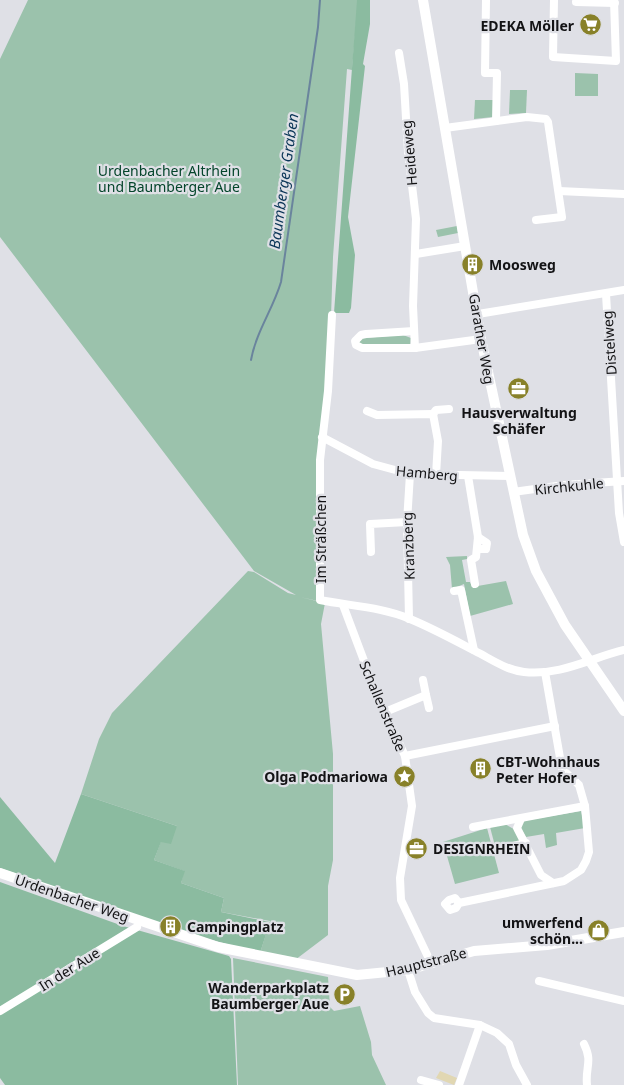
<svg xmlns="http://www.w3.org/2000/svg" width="624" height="1085" viewBox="0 0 624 1085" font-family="'Noto Sans',sans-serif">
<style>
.green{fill:#9bc2ac}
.forest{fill:#8bbba0}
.sand{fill:#e1d7b2}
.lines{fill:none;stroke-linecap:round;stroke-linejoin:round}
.stream{stroke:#6a849d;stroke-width:2}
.street{stroke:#fff;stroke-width:8}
.secondary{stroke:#fff;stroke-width:10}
.labels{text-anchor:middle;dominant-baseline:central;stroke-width:4.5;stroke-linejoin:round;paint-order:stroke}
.poi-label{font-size:14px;font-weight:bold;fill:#131315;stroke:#dfe0e6;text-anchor:end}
.street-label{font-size:14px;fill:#131315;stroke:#dfe0e6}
.park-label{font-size:14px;fill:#04452b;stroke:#dfe0e6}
.water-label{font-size:15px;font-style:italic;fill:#093456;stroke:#dfe0e6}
</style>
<rect width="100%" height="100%" fill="#dfe0e6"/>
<g class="green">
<path d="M28 0H358L352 70 347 69 333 257 330 347 323 431 319 434 318 601 300 597 325 603 321 624 333 754V860L328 886V935L295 960 260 953 270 921 221 912 224 898 181 883 184 871 154 860 161 841 177 826 81 794 99 739 112 713 248 571 254 572 288 593 296 595 254 571 0 237V59Z"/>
<path d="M575 73 598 74V96H575Z"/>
<path d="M510 90H527L526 113 509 114Z"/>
<path d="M475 100H493V117L474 119Z"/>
<path d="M457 226 458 233 438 237 436 230Z"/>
<path d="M403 335 411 338 410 345 362 346 359 343 361 339 364 338Z"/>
<path d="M467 556V559L462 560 466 582H470L472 587 506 581 513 604 470 616 464 584 452 589 450 565 446 557Z"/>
<path d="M581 811 585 828 556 833 557 845 546 848 544 834 526 837 521 829 522 821Z"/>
<path d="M505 824 517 831 520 839 518 842 495 846 490 827Z"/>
<path d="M487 828 499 873 455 884 443 842Z"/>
<path d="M528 918V927L513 929V921Z"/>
<path d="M233 958 328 977 330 1007 334 1011 360 1006 371 1042 372 1055 386 1085H238Z"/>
</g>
<g class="forest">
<path d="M357 0H370V24L363 64 365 66 348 217 355 255 351 308 349 313H334Z"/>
<path d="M81 794 177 826 171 844 161 842 154 860 185 871 181 883 224 898 221 912 270 922 260 953 179 931V928L160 922 158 924 0 868V797L55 863Z"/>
<path d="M0 882 123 926 229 956 231 959 237 1085H5L0 1078Z"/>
</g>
<path class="sand" d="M440 1071 457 1078 454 1085 436 1078Z"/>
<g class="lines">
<path class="stream" d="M251 360C256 332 273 309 281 282L318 27 320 0"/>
<g class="street">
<path d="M486 0 485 73H497L496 121"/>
<path d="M554 0 553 57 616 61 614 0"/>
<path d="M576 2 615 3"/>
<path d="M399 53 404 84 408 152 416 219 413 306 415 348"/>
<path d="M445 128 527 117 546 119 548 122 562 217 536 220"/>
<path d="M559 191 624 194"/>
<path d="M416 254 465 246"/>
<path d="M606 294 619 513 624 542"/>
<path d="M478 314 624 290"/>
<path d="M332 315 328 391 320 460V600C350 606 382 607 410 619 432 628 454 640 475 651 491 659 506 670 524 672 560 676 591 658 624 650"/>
<path d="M414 331 366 334 361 335 355 341 356 345 362 348H415L481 339"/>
<path d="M367 411 377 415 433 414 438 441 436 475"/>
<path d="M433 414 436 410 449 409"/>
<path d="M322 437 373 464 410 474 510 476"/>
<path d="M468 476 478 537 476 557 471 560 475 584"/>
<path d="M513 492 564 485 624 481"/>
<path d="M477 549H486L487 543 478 537"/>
<path d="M371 552 370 524 407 522"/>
<path d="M454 591 461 590 474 650"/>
<path d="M343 605 375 690 405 756 412 806 400 878 401 900 431 963"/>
<path d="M409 619 407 522 410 474"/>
<path d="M423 680 426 695"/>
<path d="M385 712 426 695 429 708"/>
<path d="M405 756 555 726"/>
<path d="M521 819 517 828 541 875 553 883"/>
<path d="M473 827 585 806"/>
<path d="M508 847 526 843"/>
<path d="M459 903 455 898 449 900 445 904 450 910 456 908 459 903 564 881 581 870 586 861 589 852 585 806 579 785 562 769 545 672"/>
<path d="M408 970 415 992 428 1013 434 1018 480 1025 497 1033 509 1044 516 1065 527 1085"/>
<path d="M539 981 624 1001"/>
<path d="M0 1011 137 927"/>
<path d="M584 1044C593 1062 585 1067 587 1085"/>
<path d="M421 1080 439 1085"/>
<path d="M459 1085 480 1025"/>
</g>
<g class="secondary">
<path d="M423 0 481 339 523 535 536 571 565 625 624 711"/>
<path d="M0 873 218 947 357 975 408 970 474 951 547 945 624 932"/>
</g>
</g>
<defs>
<symbol id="supermarket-disc" viewBox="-11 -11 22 22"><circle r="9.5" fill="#888129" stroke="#dfe0e6"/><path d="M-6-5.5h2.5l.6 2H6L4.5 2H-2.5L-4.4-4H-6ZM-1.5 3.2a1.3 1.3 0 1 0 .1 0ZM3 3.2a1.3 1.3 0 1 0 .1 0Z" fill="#fff"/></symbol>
<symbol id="building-disc" viewBox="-11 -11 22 22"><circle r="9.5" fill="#888129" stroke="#dfe0e6"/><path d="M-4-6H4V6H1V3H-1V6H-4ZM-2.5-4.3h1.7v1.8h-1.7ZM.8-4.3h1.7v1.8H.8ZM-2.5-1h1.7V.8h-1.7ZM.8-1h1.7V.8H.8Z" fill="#fff"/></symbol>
<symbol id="office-disc" viewBox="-11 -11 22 22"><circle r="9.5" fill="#888129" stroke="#dfe0e6"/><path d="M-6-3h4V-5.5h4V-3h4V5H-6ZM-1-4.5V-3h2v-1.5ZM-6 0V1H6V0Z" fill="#fff"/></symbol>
<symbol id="sight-disc" viewBox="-11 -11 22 22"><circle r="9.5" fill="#888129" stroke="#dfe0e6"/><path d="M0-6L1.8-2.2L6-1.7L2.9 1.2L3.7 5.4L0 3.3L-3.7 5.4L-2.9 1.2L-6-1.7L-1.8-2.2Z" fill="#fff"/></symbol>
<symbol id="shop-disc" viewBox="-11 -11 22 22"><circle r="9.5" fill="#888129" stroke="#dfe0e6"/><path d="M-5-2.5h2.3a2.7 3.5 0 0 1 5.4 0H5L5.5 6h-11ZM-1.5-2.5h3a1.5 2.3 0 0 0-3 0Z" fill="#fff"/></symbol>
<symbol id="parking-disc" viewBox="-11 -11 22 22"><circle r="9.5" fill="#888129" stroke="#dfe0e6"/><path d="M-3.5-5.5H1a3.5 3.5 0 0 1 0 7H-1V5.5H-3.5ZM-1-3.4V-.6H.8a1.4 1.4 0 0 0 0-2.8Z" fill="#fff"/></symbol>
</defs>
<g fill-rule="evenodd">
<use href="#supermarket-disc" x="578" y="12" width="25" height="25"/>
<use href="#building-disc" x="460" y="252" width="25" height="25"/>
<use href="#office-disc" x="506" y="376" width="25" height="25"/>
<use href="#building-disc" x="468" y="756" width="25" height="25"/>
<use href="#sight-disc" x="392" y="764" width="25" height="25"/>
<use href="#office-disc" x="404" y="836" width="25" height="25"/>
<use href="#building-disc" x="158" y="914" width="25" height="25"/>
<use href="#shop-disc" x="586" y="918" width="25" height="25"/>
<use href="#parking-disc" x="332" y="982" width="25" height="25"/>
</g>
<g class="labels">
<g class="poi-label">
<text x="574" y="25">EDEKA Möller</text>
<text x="489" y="264" text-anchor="start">Moosweg</text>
<text x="519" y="412" text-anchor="middle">Hausverwaltung<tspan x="519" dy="16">Schäfer</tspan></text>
<text x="496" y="761" text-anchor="start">CBT-Wohnhaus<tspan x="496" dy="16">Peter Hofer</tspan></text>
<text x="388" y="776">Olga Podmariowa</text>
<text x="433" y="848" text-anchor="start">DESIGNRHEIN</text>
<text x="583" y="922">umwerfend<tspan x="583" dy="16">schön...</tspan></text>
<text x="187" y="926" text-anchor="start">Campingplatz</text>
<text x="329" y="987">Wanderparkplatz<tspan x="329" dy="16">Baumberger Aue</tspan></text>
</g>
<g class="street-label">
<text transform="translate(409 153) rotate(-95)">Heideweg</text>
<text transform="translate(482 339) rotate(80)">Garather Weg</text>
<text transform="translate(609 343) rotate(-94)">Distelweg</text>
<text transform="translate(427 473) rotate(5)">Hamberg</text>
<text transform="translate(569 486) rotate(-6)">Kirchkuhle</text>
<text transform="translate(320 539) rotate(-90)">Im Sträßchen</text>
<text transform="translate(408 546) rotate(-92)">Kranzberg</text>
<text transform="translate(383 706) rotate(67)">Schallenstraße</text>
<text transform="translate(72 898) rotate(19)">Urdenbacher Weg</text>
<text transform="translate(426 962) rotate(-14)">Hauptstraße</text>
<text transform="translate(69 969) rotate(-32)">In der Aue</text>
</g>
<g class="park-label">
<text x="169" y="170">Urdenbacher Altrhein<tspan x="169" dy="16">und Baumberger Aue</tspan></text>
</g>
<g class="water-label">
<text transform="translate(283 181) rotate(-82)">Baumberger Graben</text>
</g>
</g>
</svg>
